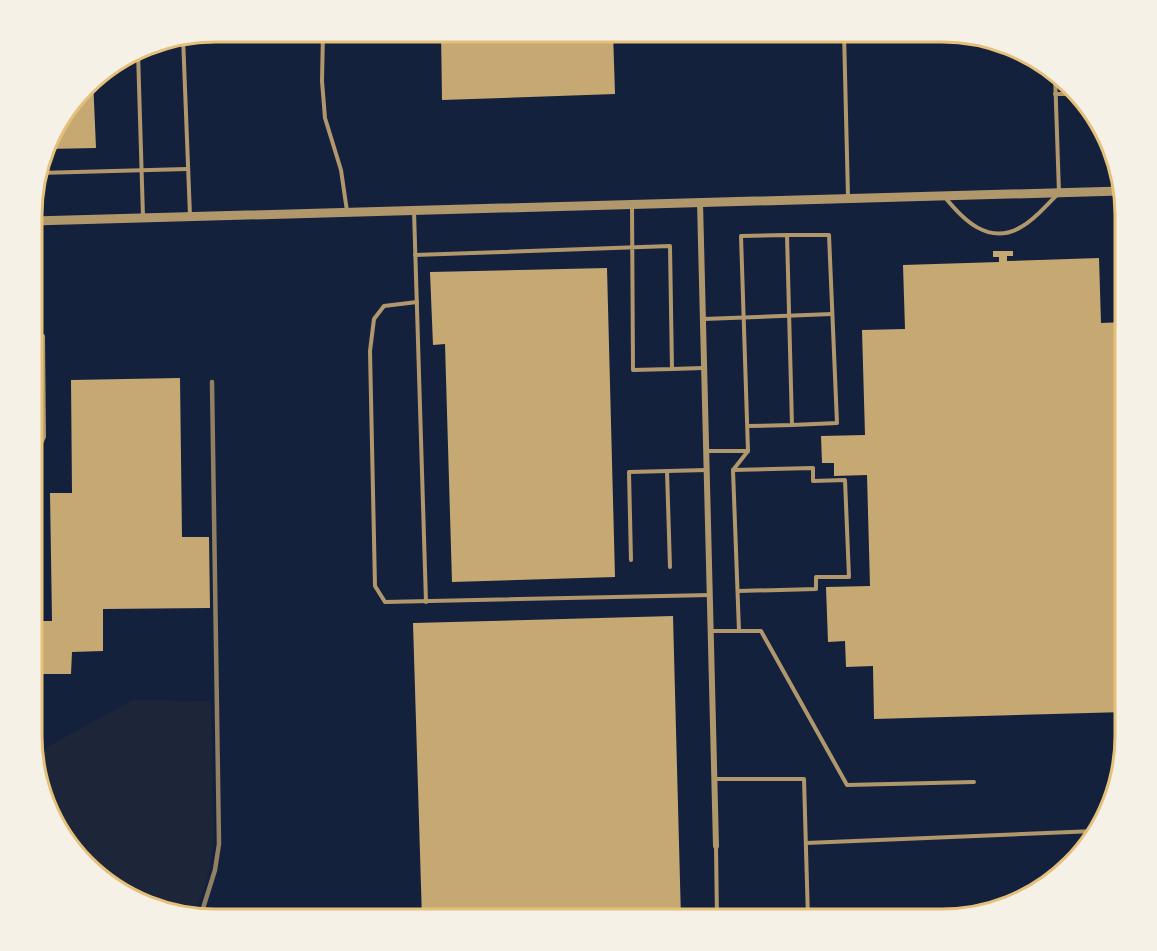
<svg xmlns="http://www.w3.org/2000/svg" width="1157" height="951" viewBox="0 0 1157 951" font-family="'Libre Baskerville',serif">
<style>
.green{fill:#1d2539}
.building{fill:#c6a872}
.lines{fill:none;stroke-linecap:round;stroke-linejoin:round}
.service{stroke:#b1986c;stroke-width:4}
.minor{stroke:#b1986c;stroke-width:6}
.tertiary{stroke:#b1986c;stroke-width:9}
.rail{stroke:#918062;stroke-width:4.5}
.rim{fill:none;stroke:#e5c07b;stroke-width:3}
</style>
<rect width="100%" height="100%" fill="#14213d"/>
<path class="green" d="M133 700 211 701 214 839 207 880 194 917 145 905 86 866 50 817 38 770 36 753Z"/>
<g class="building">
<path d="M441 32H613L615 94 442 100Z"/>
<path d="M93 79 96 148 47 149 56 124Z"/>
<path d="M993 251H1013V256H1007V261L1099 258 1101 323 1125 322V712L874 719 873 666 846 667 845 641 828 642 826 587 870 586 867 475 834 476V463H822L821 436 865 435 862 330 905 329 903 265 999 262V257H993Z"/>
<path d="M607 268 615 577 452 582 445 344 433 345 430 272Z"/>
<path d="M180 378 182 537H209L210 608 103 609V651L72 652 71 674H32V621H52L50 493H72L71 380Z"/>
<path d="M673 616 681 919H422L413 623Z"/>
</g>
<g class="lines">
<g class="service">
<path d="M323 32 322 81 325 118 341 170 347 211"/>
<path d="M844 32 848 197"/>
<path d="M183 37 190 216"/>
<path d="M138 52 143 217"/>
<path d="M1055 94H1077"/>
<path d="M39 173 187 169"/>
<path d="M944 196C963 220 989 246 1021 227 1036 219 1047 204 1059 193L1055 74"/>
<path d="M414 211 426 602"/>
<path d="M1119 223H1125"/>
<path d="M787 235H829L837 423 792 425"/>
<path d="M415 255 670 246 672 369 633 370 632 205"/>
<path d="M417 302 384 306 374 319 370 351 375 586 385 602 710 595"/>
<path d="M704 319 832 314"/>
<path d="M672 369 703 368"/>
<path d="M33 443H41L44 437 43 336H33"/>
<path d="M706 451H748"/>
<path d="M733 470 813 468V481L845 480 849 577H816V589L738 591"/>
<path d="M667 471 670 567"/>
<path d="M631 560 629 472 707 470"/>
<path d="M711 631H739L733 470 748 451 741 236 787 235 792 425 748 426"/>
<path d="M739 631H761L847 785 974 782"/>
<path d="M715 779H804L808 919"/>
<path d="M806 843 1095 831"/>
<path d="M716 846 717 919"/>
</g>
<path class="minor" d="M700 202 716 846"/>
<path class="tertiary" d="M33 221 1121 191"/>
<path class="rail" d="M200 918 215 870 219 844 212 382"/>
</g>
<path d="M0 0H1157V951H0ZM215 42H942A173 173 0 0 1 1115 215V736A173 173 0 0 1 942 909H215A173 173 0 0 1 42 736V215A173 173 0 0 1 215 42Z" fill="#f6f1e7" fill-rule="evenodd"/>
<path class="rim" d="M215 42H942A173 173 0 0 1 1115 215V736A173 173 0 0 1 942 909H215A173 173 0 0 1 42 736V215A173 173 0 0 1 215 42Z"/>
</svg>
